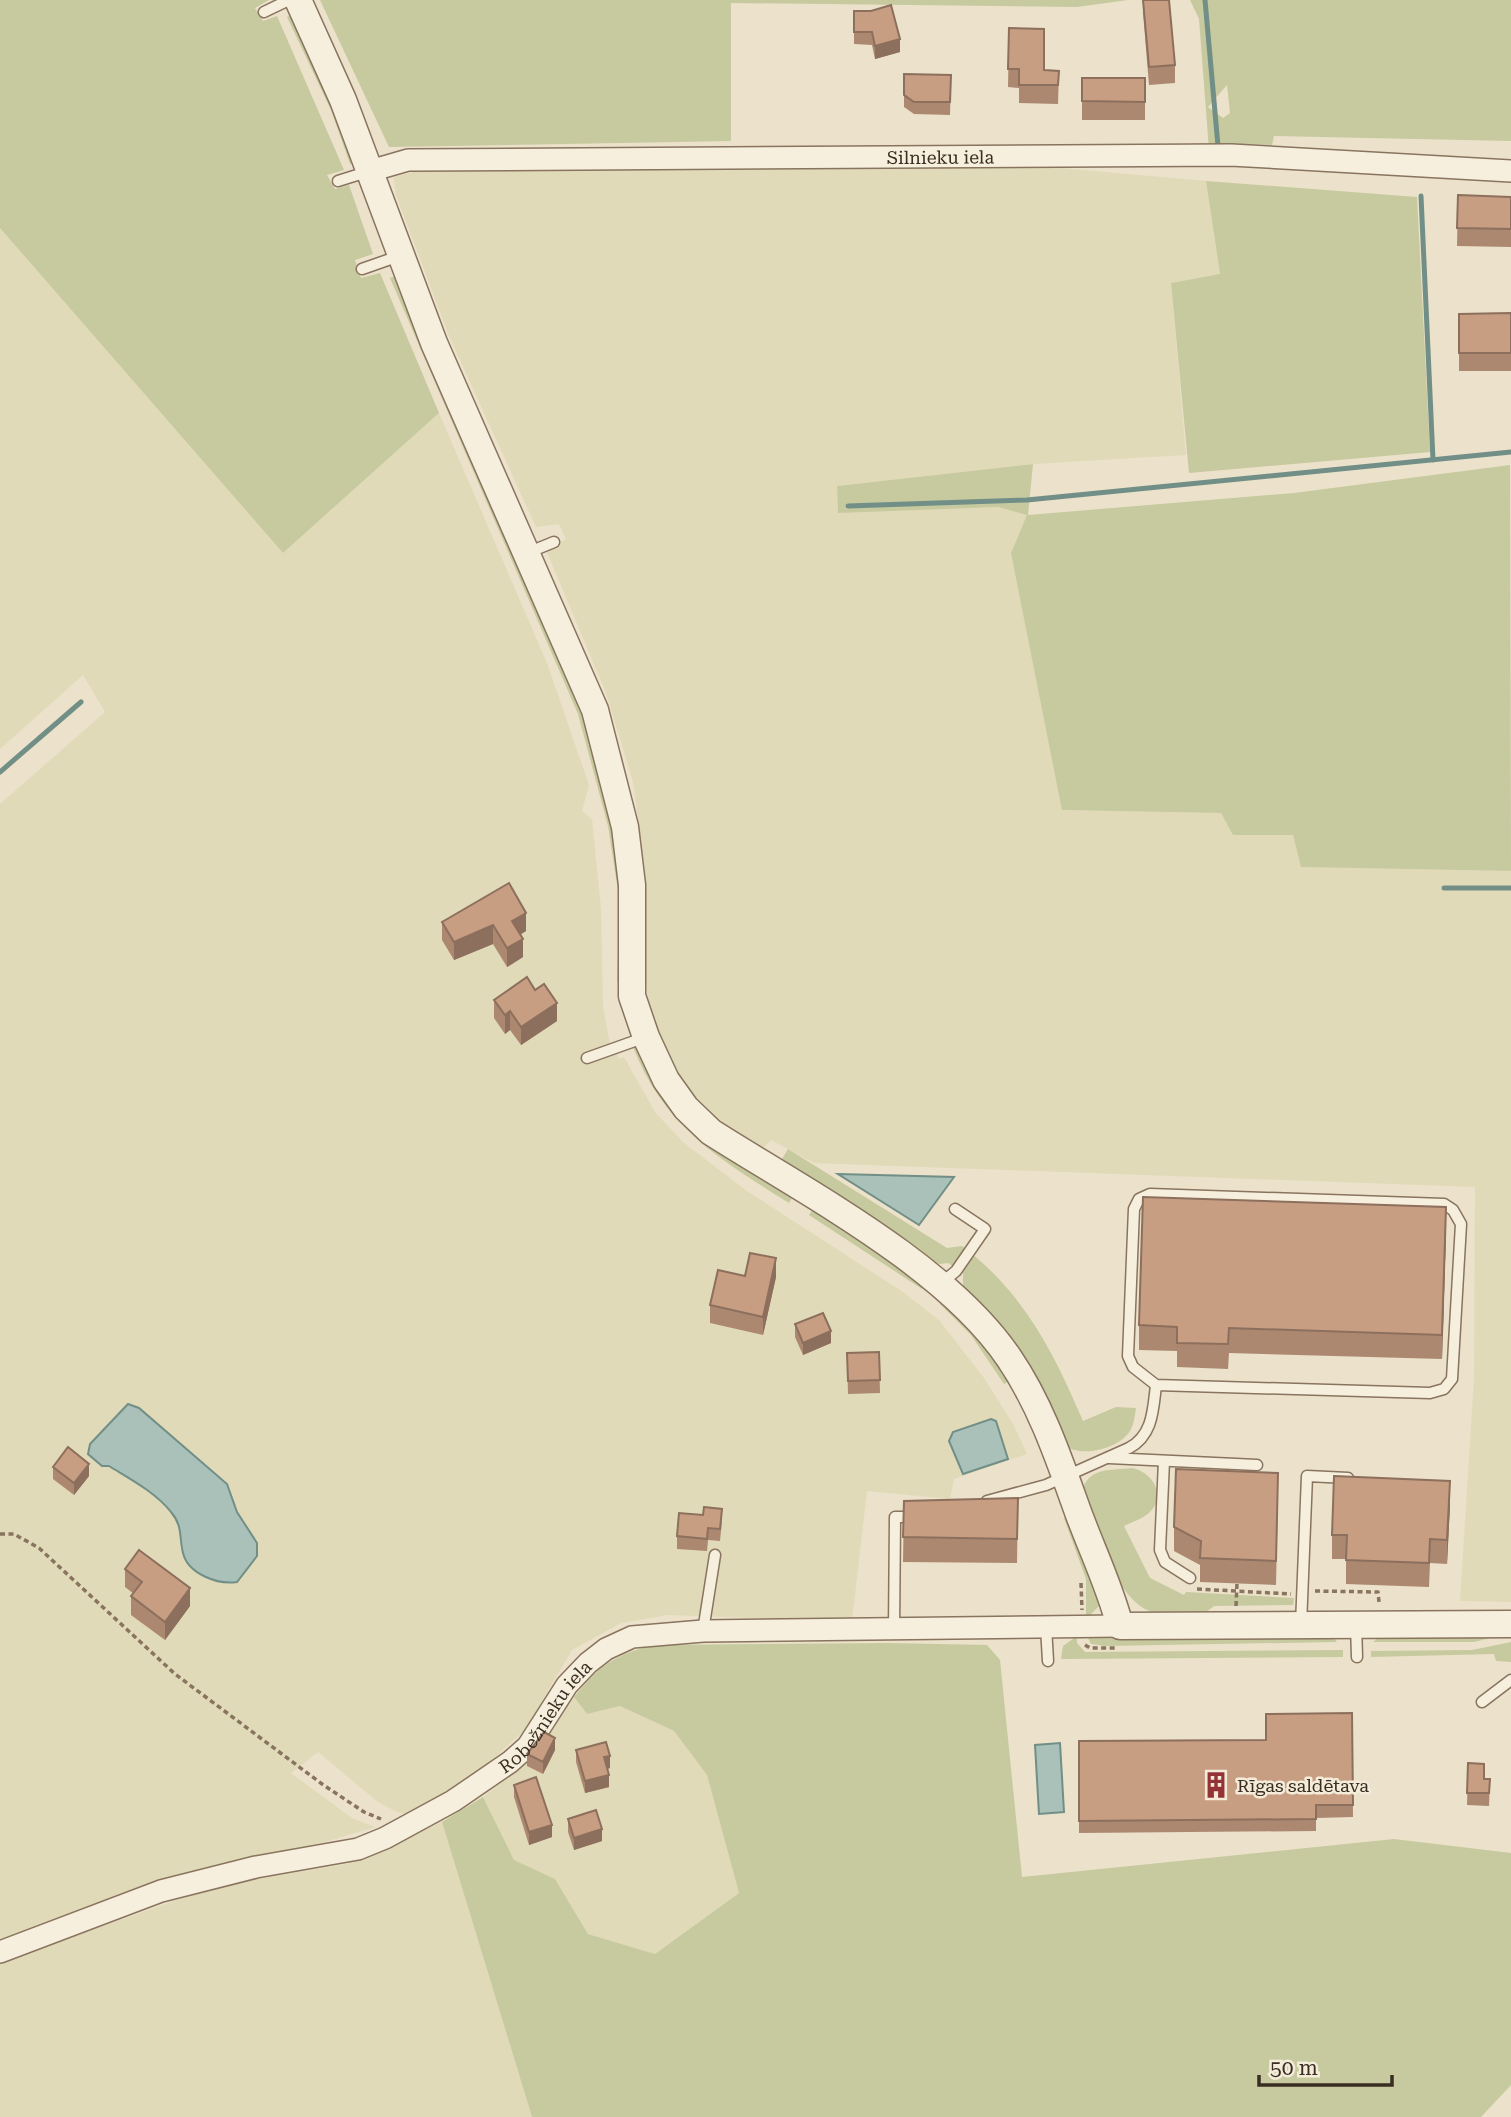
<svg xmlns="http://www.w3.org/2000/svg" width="1511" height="2117" viewBox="0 0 1511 2117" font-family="'Roboto Serif',serif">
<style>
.farmland{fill:#e1dab8}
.green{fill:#c6ca9e;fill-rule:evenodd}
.water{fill:#aac1ba;stroke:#718f87;stroke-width:2}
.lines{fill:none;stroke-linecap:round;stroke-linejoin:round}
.stream{stroke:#718f87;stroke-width:5}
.service-casing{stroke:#88745f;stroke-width:13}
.minor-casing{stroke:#88745f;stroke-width:24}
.tertiary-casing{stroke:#88745f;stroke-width:29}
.path{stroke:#88745f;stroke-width:3.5;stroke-dasharray:5 3.5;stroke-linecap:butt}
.service{stroke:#f7efdd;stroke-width:10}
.minor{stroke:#f7efdd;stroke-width:21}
.tertiary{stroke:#f7efdd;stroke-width:26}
.wall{fill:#ac8871}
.shaded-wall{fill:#8c6f5c}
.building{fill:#c89e83;stroke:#8c6f5c;stroke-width:2}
.labels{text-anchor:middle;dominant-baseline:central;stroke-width:5;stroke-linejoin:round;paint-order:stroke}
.street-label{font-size:18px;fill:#3a2d22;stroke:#f4ecd9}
.poi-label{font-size:18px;fill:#3a2d22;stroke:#f4ecd9;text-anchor:start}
</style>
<rect width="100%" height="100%" fill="#ece1ca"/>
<g class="farmland">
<path d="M1015 164 1206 181 1220 275 1171 283 1186 455 1033 464 837 486 838 512 998 507 1028 515 1062 810 1221 813 1234 835H1293L1302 867 1511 871V1602L1460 1601 1474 1378 1475 1187 814 1163 771 1140 762 1149 716 1121 681 1080 660 1044 650 1014 646 985V878L633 782 606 693 546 550 566 539 559 524 536 527 449 336 396 195 394 177 433 167Z"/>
<path d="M0 228 283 553 439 413 547 663 589 785 582 811 592 819 601 909 603 1007 609 1039 619 1059 624 1057 655 1112 684 1143 747 1191 903 1292 939 1320 984 1378 1012 1422 1027 1454 954 1479 950 1499 867 1491 852 1621 668 1615 621 1623 572 1650 525 1730 436 1810 417 1814 399 1813 378 1802 318 1752 291 1773 352 1818 375 1827 0 1939V804L105 712 83 675 0 749Z"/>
<path d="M574 1697 587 1714 620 1706 674 1731 707 1775 739 1893 655 1954 588 1934 555 1879 514 1860 483 1797 528 1762Z"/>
<path d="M442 1822 532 2117H0V1962L220 1885 347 1864Z"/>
</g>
<g class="green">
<path d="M0 0H269L255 8 263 21 277 16 344 170 327 175 335 189 349 185 373 254 355 260 361 278 380 273 439 413 283 553 0 228Z"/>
<path d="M320 0H1128L1077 7 731 3V141L389 147Z"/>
<path d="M1190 0H1511V141L1274 136 1272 145 1250 144 1209 150 1199 19ZM1227 85 1230 113 1223 118 1208 107Z"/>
<path d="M294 14 357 161 350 164 331 110 287 17Z"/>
<path d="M1206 181 1417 197 1430 452 1189 473 1171 283 1220 274Z"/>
<path d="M398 275 587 716 619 847 625 981H617L620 904 608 826 578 714 390 278Z"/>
<path d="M1033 464 1028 515 1294 493 1510 465 1511 871 1301 867 1293 835H1233L1221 813 1062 810 1011 553 1027 515 998 507 838 513 837 486Z"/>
<path d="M640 1045 793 1196 789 1203C718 1158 665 1128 633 1047Z"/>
<path d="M788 1149 947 1248 962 1246C1024 1293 1053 1351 1083 1421L1116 1407 1136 1408C1135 1415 1134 1424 1130 1431 1119 1449 1079 1459 1063 1444L1024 1357 963 1288V1273L948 1263 940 1264 930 1261 785 1165 782 1159Z"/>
<path d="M813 1209 926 1283 922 1289 809 1215Z"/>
<path d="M944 1300 954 1310 1012 1380 1004 1384 971 1335 940 1304Z"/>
<path d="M1132 1468C1153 1472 1167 1496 1149 1513 1142 1519 1132 1522 1124 1526L1150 1578 1184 1595 1186 1592 1294 1598 1293 1605 1214 1606 1199 1618C1181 1617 1161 1618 1145 1609 1113 1591 1095 1528 1081 1495 1087 1466 1109 1471 1132 1468Z"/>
<path d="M1071 1516 1098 1597 1099 1606 1090 1615H1086V1579L1064 1518Z"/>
<path d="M1086 1634 1126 1639 1333 1637 1337 1642 1105 1646 1091 1644Z"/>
<path d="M1077 1636V1643L1085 1652 1343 1650V1657L1061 1659 1063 1646Z"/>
<path d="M1499 1636 1474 1642H1373L1378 1638Z"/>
<path d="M1511 1642V1662L1496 1661 1494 1654 1371 1657V1651L1472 1650Z"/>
<path d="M889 1643 987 1645 1000 1660 1022 1877 1394 1839 1511 1853V2085L1481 2117H532L442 1822 483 1797 514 1860 555 1879 588 1934 655 1954 739 1893 707 1775 674 1731 620 1706 587 1714 574 1697C600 1665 614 1655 654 1645Z"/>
</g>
<g class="water">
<path d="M838 1174 954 1177 919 1225Z"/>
<path d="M128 1404 139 1408 227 1484 237 1512 257 1543V1556L237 1582C218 1585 188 1574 183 1553 179 1537 183 1526 171 1512 155 1492 130 1479 109 1466H102L88 1454 90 1444Z"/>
<path d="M991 1419 996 1421 1008 1459 963 1474 949 1441 953 1432Z"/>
<path d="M1060 1743 1064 1812 1039 1814 1035 1745Z"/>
</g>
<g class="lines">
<g class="stream">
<path d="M1205 0 1218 146"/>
<path d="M1421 196 1433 460"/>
<path d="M848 506 1027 500 1511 452"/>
<path d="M0 772 81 702"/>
<path d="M1444 888H1511"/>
</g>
<defs>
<g id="service">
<path d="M264 12 289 0"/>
<path d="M338 181 370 171"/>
<path d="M362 269 399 256"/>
<path d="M527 553 554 542"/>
<path d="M587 1058 646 1037"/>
<path d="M940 1284 956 1271 985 1229 955 1209"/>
<path d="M1109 1458 1257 1465"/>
<path d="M1164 1461 1160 1550 1165 1562 1190 1578"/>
<path d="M987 1501 1046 1485 1129 1448C1153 1435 1153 1410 1156 1385L1133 1367 1128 1356 1134 1209 1139 1199 1150 1194 1444 1204 1453 1210 1461 1224 1452 1379 1444 1389 1430 1393 1156 1385"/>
<path d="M1301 1625 1307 1476 1348 1478"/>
<path d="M1356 1625 1357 1657"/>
<path d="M1046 1627 1048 1661"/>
<path d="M703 1631 715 1555"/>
<path d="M894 1631 895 1517H915"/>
<path d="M1482 1702 1511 1680"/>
</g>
<g id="minor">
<path id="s1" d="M370 171 408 160 1231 155 1511 171"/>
<path id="s2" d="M0 1952 161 1891 256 1867 358 1849 385 1838 453 1801 510 1762 528 1746 567 1685 588 1663 606 1649 632 1637 703 1631 1120 1626"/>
</g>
<path id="tertiary" d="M298 0 343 100 434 343 595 710 625 827 632 885V996L646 1037 666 1080 686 1108 711 1132C805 1192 946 1265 1009 1358 1041 1405 1059 1459 1078 1512 1092 1550 1110 1587 1120 1626L1511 1624"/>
</defs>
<use href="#service" class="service-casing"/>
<use href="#minor" class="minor-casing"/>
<use href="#tertiary" class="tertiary-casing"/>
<g class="path">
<path d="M0 1534H14L39 1548 175 1674 322 1784 364 1812 381 1819"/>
<path d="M1081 1583 1082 1610"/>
<path d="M1197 1589 1291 1594"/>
<path d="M1315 1591 1378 1592 1379 1602"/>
<path d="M1236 1606 1237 1583"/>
<path d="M1085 1645 1090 1648H1118"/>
</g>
<use href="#service" class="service"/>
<use href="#minor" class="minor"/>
<use href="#tertiary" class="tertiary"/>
</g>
<g class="wall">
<path d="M1143 0H1169L1175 65V83L1149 85 1143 12Z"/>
<path d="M854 11 900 52 875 59 872 45 854 44Z"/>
<path d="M1009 28 1044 70 1059 71 1058 104 1019 103V88L1008 87Z"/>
<path d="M904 74 951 75 950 115 914 114 904 107Z"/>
<rect x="1082" y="78" width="63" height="42"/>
<path d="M1458 195 1511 197V247L1457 246Z"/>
<path d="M1511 313V371H1459V314Z"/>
<path d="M509 883 526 931 520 935 523 957 507 967 493 944 454 960 442 940V922Z"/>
<path d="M535 990 557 1021 521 1045 510 1030 505 1034 494 1018V1000Z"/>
<path d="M1446 1231 1442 1359 1229 1353 1228 1369 1177 1367V1351L1139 1350V1325Z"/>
<path d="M745 1276 776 1277 763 1335 710 1323V1305Z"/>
<path d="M795 1324 831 1343 803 1355 795 1337Z"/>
<path d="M879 1352 880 1393 848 1394 847 1353Z"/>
<path d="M53 1467 89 1476 74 1495 53 1479Z"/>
<path d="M1278 1497 1276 1585 1200 1582V1565L1174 1551V1527Z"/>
<path d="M1018 1498 1017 1563 903 1562 904 1501Z"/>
<path d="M1450 1505 1447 1564 1430 1563 1429 1587 1346 1584V1559H1332V1535Z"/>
<path d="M722 1521 720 1541 708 1540 707 1551 677 1549V1536Z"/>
<path d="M125 1569 190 1606 165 1640 131 1615V1596L134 1594 125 1587Z"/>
<path d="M1352 1713 1353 1817 1316 1818V1831L1079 1833V1741L1266 1740Z"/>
<path d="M555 1750 543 1774 527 1766V1754Z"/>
<path d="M576 1750 610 1768 607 1769 609 1787 585 1793 576 1762Z"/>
<path d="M1468 1763 1484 1779H1490L1489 1806 1467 1805Z"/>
<path d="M514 1785 552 1837 529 1845 514 1797Z"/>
<path d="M568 1819 602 1841 574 1850 568 1832Z"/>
</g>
<g class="shaded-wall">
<path d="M900 39V52L875 59V46Z"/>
<path d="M526 913V931L512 939V921Z"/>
<path d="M493 925V944L454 960V942Z"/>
<path d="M523 939V957L507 967V948Z"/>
<path d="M557 1003V1021L521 1045V1027Z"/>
<path d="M510 1011V1030L505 1034V1015Z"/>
<path d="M1446 1207V1231L1442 1359V1335Z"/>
<path d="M776 1258V1277L763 1335V1317Z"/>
<path d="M831 1331V1343L803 1355V1343Z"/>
<path d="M89 1464V1476L74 1495V1483Z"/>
<path d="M1450 1481V1505L1447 1564V1540Z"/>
<path d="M190 1588V1606L165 1640V1622Z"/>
<path d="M555 1738V1750L543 1774V1762Z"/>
<path d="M610 1756V1768L604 1770V1757Z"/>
<path d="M609 1775V1787L585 1793V1781Z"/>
<path d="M552 1825V1837L529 1845V1832Z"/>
<path d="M602 1829V1841L574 1850V1838Z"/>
</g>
<g class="building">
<path d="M1143 0H1169L1175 65 1149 67Z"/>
<path d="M891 5 900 39 875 46 872 32H854V11H871Z"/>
<path d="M1009 28 1044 29V70L1059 71 1058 85H1019V69H1008Z"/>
<path d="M904 74 951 75 950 102H914L904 95Z"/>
<path d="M1082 78H1145V102L1082 101Z"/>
<path d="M1458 195 1511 197V229L1457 228Z"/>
<path d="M1511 313V353H1459V314Z"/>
<path d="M509 883 526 913 512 921 523 939 507 948 493 925 454 942 442 922Z"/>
<path d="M527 977 535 990 544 984 557 1003 521 1027 510 1011 505 1015 494 1000Z"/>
<path d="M1143 1197 1446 1207 1442 1335 1229 1328 1228 1344 1177 1343V1327L1139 1325Z"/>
<path d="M750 1253 776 1258 763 1317 710 1305 718 1270 745 1276Z"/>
<path d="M823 1313 831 1331 803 1343 795 1324Z"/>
<path d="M879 1352 880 1380 848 1381 847 1353Z"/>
<path d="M68 1447 89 1464 74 1483 53 1467Z"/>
<path d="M1176 1469 1278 1473 1276 1561 1200 1558 1201 1541 1174 1527Z"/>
<path d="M1334 1476 1450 1481 1447 1540 1430 1539 1429 1563 1346 1560 1347 1535H1332Z"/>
<path d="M1018 1498 1017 1539 903 1537 904 1501Z"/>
<path d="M704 1507 722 1509 720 1529 708 1528 707 1539 677 1536 679 1513 703 1515Z"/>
<path d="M139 1550 190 1588 165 1622 131 1596 142 1582 125 1569Z"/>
<path d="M1352 1713 1353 1805H1316V1819L1079 1821V1741L1266 1740V1714Z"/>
<path d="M544 1732 555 1738 543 1762 527 1754Z"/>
<path d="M606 1742 610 1756 604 1757 609 1775 585 1781 576 1750Z"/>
<path d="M1468 1763 1484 1764V1779H1490L1489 1793H1467Z"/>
<path d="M536 1777 552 1825 529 1832 514 1785Z"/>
<path d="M596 1810 602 1829 574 1838 568 1819Z"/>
</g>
<defs>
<symbol id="building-bare" viewBox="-9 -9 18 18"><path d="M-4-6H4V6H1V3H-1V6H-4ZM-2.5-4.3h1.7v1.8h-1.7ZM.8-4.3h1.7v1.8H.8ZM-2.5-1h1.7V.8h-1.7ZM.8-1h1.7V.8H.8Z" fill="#933336" stroke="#f4ecd9" stroke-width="2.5" paint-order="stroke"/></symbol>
</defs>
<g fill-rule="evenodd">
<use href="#building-bare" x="1197" y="1766" width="38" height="38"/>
</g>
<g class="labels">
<g class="street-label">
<text stroke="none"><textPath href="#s1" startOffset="572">Silnieku iela</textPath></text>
<text stroke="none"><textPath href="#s2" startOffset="607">Robežnieku iela</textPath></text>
</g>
<g class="poi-label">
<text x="1237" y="1785">Rīgas saldētava</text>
</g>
</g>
<path d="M1259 2075v10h133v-10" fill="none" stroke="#3a2d22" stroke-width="3.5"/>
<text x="1270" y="2075" font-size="21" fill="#3a2d22" stroke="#f4ecd9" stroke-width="5" paint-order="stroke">50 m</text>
</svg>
